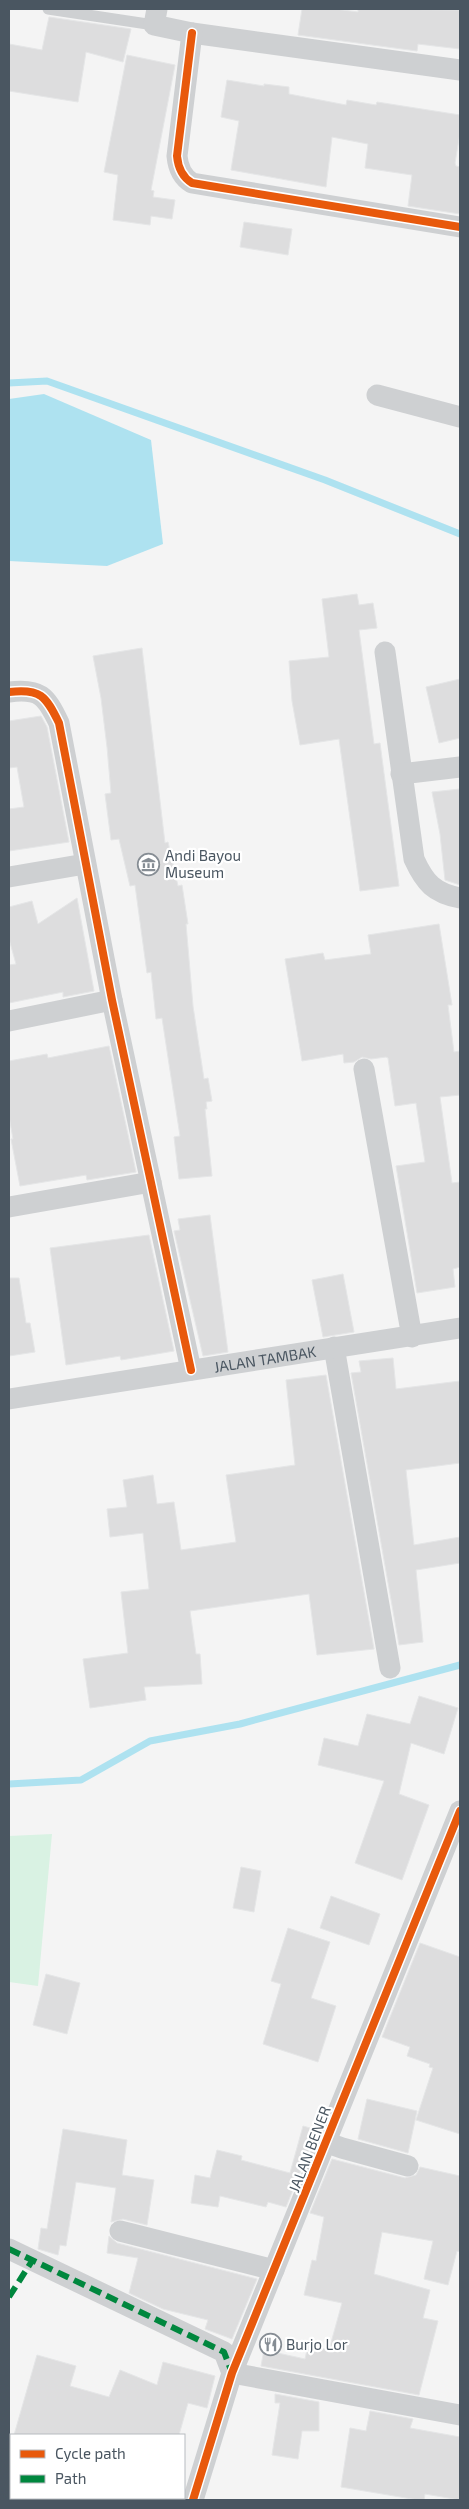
<svg xmlns="http://www.w3.org/2000/svg" width="469" height="2509" viewBox="0 0 469 2509" font-family="'Exo 2',sans-serif">
<style>
.green{fill:#d9f2e3}
.water{fill:#aee2f0}
.lines{fill:none;stroke-linecap:round;stroke-linejoin:round}
.stream{stroke:#aee2f0;stroke-width:7}
.building{fill:#ddddde;stroke:#e5e6e7}
.service{stroke:#ced0d2;stroke-width:11}
.minor{stroke:#ced0d2;stroke-width:21}
.quiet{stroke:#00873e;stroke-width:6;stroke-dasharray:12 6;stroke-linecap:butt}
.cycleway-casing{stroke:#fff;stroke-width:11}
.cycleway{stroke:#e8590c;stroke-width:8}
.labels{text-anchor:middle;dominant-baseline:central;stroke-width:4.5;stroke-linejoin:round;paint-order:stroke}
.poi-label{font-size:15px;fill:#4a5661;stroke:#fff;text-anchor:start}
.street-label{font-size:15px;fill:#4a5661;stroke:#fff}
</style>
<rect width="100%" height="100%" fill="#f4f4f4"/>
<path class="green" d="M52 1834 38 1986 9 1982V1836Z"/>
<path class="water" d="M44 394 151 440 163 544 107 566 9 561V399Z"/>
<g class="lines">
<g class="stream">
<path d="M9 383 47 381 325 480 460 534"/>
<path d="M9 1784 81 1780 150 1741 240 1724 460 1665"/>
</g>
</g>
<g class="building">
<path d="M302 9H335L358 12V9L460 10V49L418 44 417 51 298 35Z"/>
<path d="M49 17 131 29 123 62 86 52 78 102 9 91V44L42 50Z"/>
<path d="M127 55 175 65 151 190 154 191 153 197 175 200 172 219 151 216 150 225 113 220 118 175 104 172Z"/>
<path d="M227 80 264 86V84L289 87V94L346 105 347 100 376 105 377 102 460 115V133L455 163 456 166 460 167V214L408 206 412 175 365 168 368 144 332 137 326 187 231 170 239 121 221 117Z"/>
<path d="M244 222 292 229 288 255 240 247Z"/>
<path d="M357 594 359 605 373 603 377 628 359 630 374 744 380 743 399 886 360 891 339 739 300 745 292 701 289 661 329 657 322 599Z"/>
<path d="M142 648 165 843 168 842 178 886 182 885 188 924H186L193 1006 204 1079 208 1078 212 1101 206 1102 207 1109H205L212 1176 179 1179 174 1137 180 1136 162 1018 156 1019 151 972 147 973 135 885 130 886 119 839 111 840 105 794 111 793 107 747 101 698 93 656Z"/>
<path d="M460 679V738L439 743 426 687Z"/>
<path d="M41 716 47 727 69 842 9 851V809L24 807 17 767 9 768V721Z"/>
<path d="M460 789V885L445 880 440 834 432 792Z"/>
<path d="M77 898 94 991 63 997V992L9 1003V965L16 964 9 939V907L32 901 38 924Z"/>
<path d="M439 924 452 1005H448L454 1052 460 1051V1095L440 1097 452 1183 460 1182V1267L453 1269 455 1287 417 1293 396 1166 425 1162 416 1103 395 1106 388 1058 386 1057 371 1059 362 1057 354 1062 344 1063 343 1054 302 1061 285 959 323 953 325 960 371 954 368 935Z"/>
<path d="M109 1046 136 1172 87 1180 86 1175 20 1186 11 1139H13L9 1116V1061L47 1054 48 1058Z"/>
<path d="M210 1215 228 1352 203 1356 174 1231 180 1230 178 1219Z"/>
<path d="M149 1235 174 1351 121 1360 120 1356 66 1365 50 1248Z"/>
<path d="M343 1274 354 1332 323 1337 312 1280Z"/>
<path d="M9 1278H19L26 1323H30L35 1352 9 1356Z"/>
<path d="M393 1358 396 1389 460 1381V1463L406 1470 414 1545 460 1537V1563L416 1570 423 1642 399 1645 351 1373 361 1372 359 1361Z"/>
<path d="M326 1375 374 1649 317 1655 309 1594 190 1611 196 1654H200L202 1684 144 1687 146 1700 90 1708 83 1659 128 1653 121 1592 149 1589 143 1533 110 1537 107 1509 127 1507 123 1480 153 1475 157 1504 174 1502 181 1550 236 1542 226 1475 295 1465 286 1380Z"/>
<path d="M419 1696 458 1708 444 1754 411 1743 399 1794 429 1805 402 1880 355 1863 384 1781 318 1765 324 1738 358 1746 367 1714 410 1724Z"/>
<path d="M241 1867 261 1871 254 1912 233 1908Z"/>
<path d="M331 1896 380 1914 369 1945 320 1928Z"/>
<path d="M288 1928 330 1942 311 1998 336 2006 318 2062 263 2044 281 1984 271 1981Z"/>
<path d="M420 1943 460 1957V2134L416 2120 433 2068 429 2067 430 2064 407 2056 410 2047 382 2037Z"/>
<path d="M46 1974 80 1983 67 2034 33 2025Z"/>
<path d="M367 2099 417 2111 408 2153 358 2139Z"/>
<path d="M303 2126 317 2130 286 2207 268 2202 266 2207 220 2196 218 2207 191 2203 195 2175 210 2178 217 2150 242 2156 241 2160 290 2173Z"/>
<path d="M63 2129 127 2140 122 2175 154 2180 147 2225 123 2219 111 2222 116 2188 76 2182 66 2246 60 2245 58 2255 38 2249 41 2228 47 2229Z"/>
<path d="M332 2159 405 2178 416 2175 420 2167 460 2176V2252L457 2251 448 2285 424 2279 433 2241 382 2232 374 2274 430 2290 423 2318 438 2321 419 2395 261 2366 264 2350 305 2359 308 2345 329 2350 342 2303 304 2295 312 2260 316 2261 324 2217 310 2213Z"/>
<path d="M109 2236 117 2243 257 2279 232 2339 205 2329 208 2320 163 2309 129 2293 138 2258 107 2253Z"/>
<path d="M37 2355 76 2366 70 2386 109 2397 120 2370 157 2385 163 2362 215 2376 207 2408 188 2403 179 2435H14Z"/>
<path d="M275 2394 319 2402V2431H302L298 2459 272 2455 280 2403H275Z"/>
<path d="M370 2411 413 2419 410 2428 460 2437V2500L425 2494 424 2500H418L341 2487 350 2428 366 2431Z"/>
</g>
<g class="lines">
<path class="service" d="M48 9 154 25"/>
<g class="minor">
<path d="M157 9 154 25 192 33 460 70"/>
<path d="M192 33 177 156C178 167 182 177 192 183L460 227"/>
<path d="M377 395 460 417"/>
<path d="M385 652 414 859C425 883 434 893 460 898"/>
<path d="M9 692C40 688 46 696 59 723L112 1000 191 1370"/>
<path d="M401 774 460 767"/>
<path d="M9 877 85 864"/>
<path d="M9 1021 112 1000"/>
<path d="M364 1069 412 1337"/>
<path d="M9 1207 151 1182"/>
<path d="M334 1347 390 1668"/>
<path id="s1" d="M9 1399 460 1328"/>
<path d="M325 2142 342 2148 408 2166"/>
<path d="M120 2231 274 2270"/>
<path d="M9 2249 224 2352 232 2373 460 2415"/>
<path d="M193 2500 232 2373 460 1811"/>
</g>
<g class="quiet">
<path d="M9 2249 224 2352 232 2373"/>
<path d="M9 2297 32 2261"/>
</g>
<defs>
<g id="cycleway">
<path d="M192 33 177 156C178 167 182 177 192 183L460 227"/>
<path d="M9 692C40 688 46 696 59 723L112 1000 191 1370"/>
<path d="M193 2500 232 2373 460 1811"/>
</g>
</defs>
<use href="#cycleway" class="cycleway-casing"/>
<use href="#cycleway" class="cycleway"/>
</g>
<defs>
<symbol id="museum-ring" viewBox="-11 -11 22 22"><circle r="9.5" fill="#fff" stroke="#868d94" stroke-width="1.5"/><path d="M0-6L6-3V-2H-6V-3ZM-5-1h2V3h-2ZM-1-1h2V3h-2ZM3-1h2V3H3ZM-6 4H6V6H-6Z" fill="#868d94"/></symbol>
<symbol id="restaurant-ring" viewBox="-11 -11 22 22"><circle r="9.5" fill="#fff" stroke="#868d94" stroke-width="1.5"/><path d="M-5-6h1v4h1v-4h1v4h1v-4h1v5L-1.5 .5V6h-2V.5L-5-1ZM5-6V6H3V1.5H1.5Q1.5-4 5-6Z" fill="#868d94"/></symbol>
</defs>
<g fill-rule="evenodd">
<use href="#museum-ring" x="136" y="852" width="25" height="25"/>
<use href="#restaurant-ring" x="258" y="2332" width="25" height="25"/>
</g>
<g class="labels">
<g class="poi-label">
<text x="165" y="855">Andi Bayou<tspan x="165" dy="17">Museum</tspan></text>
<text x="286" y="2344">Burjo Lor</text>
</g>
<g class="street-label">
<text stroke="none"><textPath href="#s1" startOffset="259">JALAN TAMBAK</textPath></text>
<text transform="translate(309 2149) rotate(-69)">JALAN BENER</text>
</g>
</g>
<rect width="469" height="2509" fill="none" stroke="#4a5661" stroke-width="20"/>
<rect x="10" y="2434" width="175" height="65" fill="#ffffff" stroke="#b7bbc0"/>
<rect x="20" y="2450" width="25" height="8" fill="#e8590c" stroke="#b7bbc0"/>
<text x="55" y="2459" font-size="15" fill="#4a5661">Cycle path</text>
<rect x="20" y="2475" width="25" height="8" fill="#00873e" stroke="#b7bbc0"/>
<text x="55" y="2484" font-size="15" fill="#4a5661">Path</text>
</svg>
